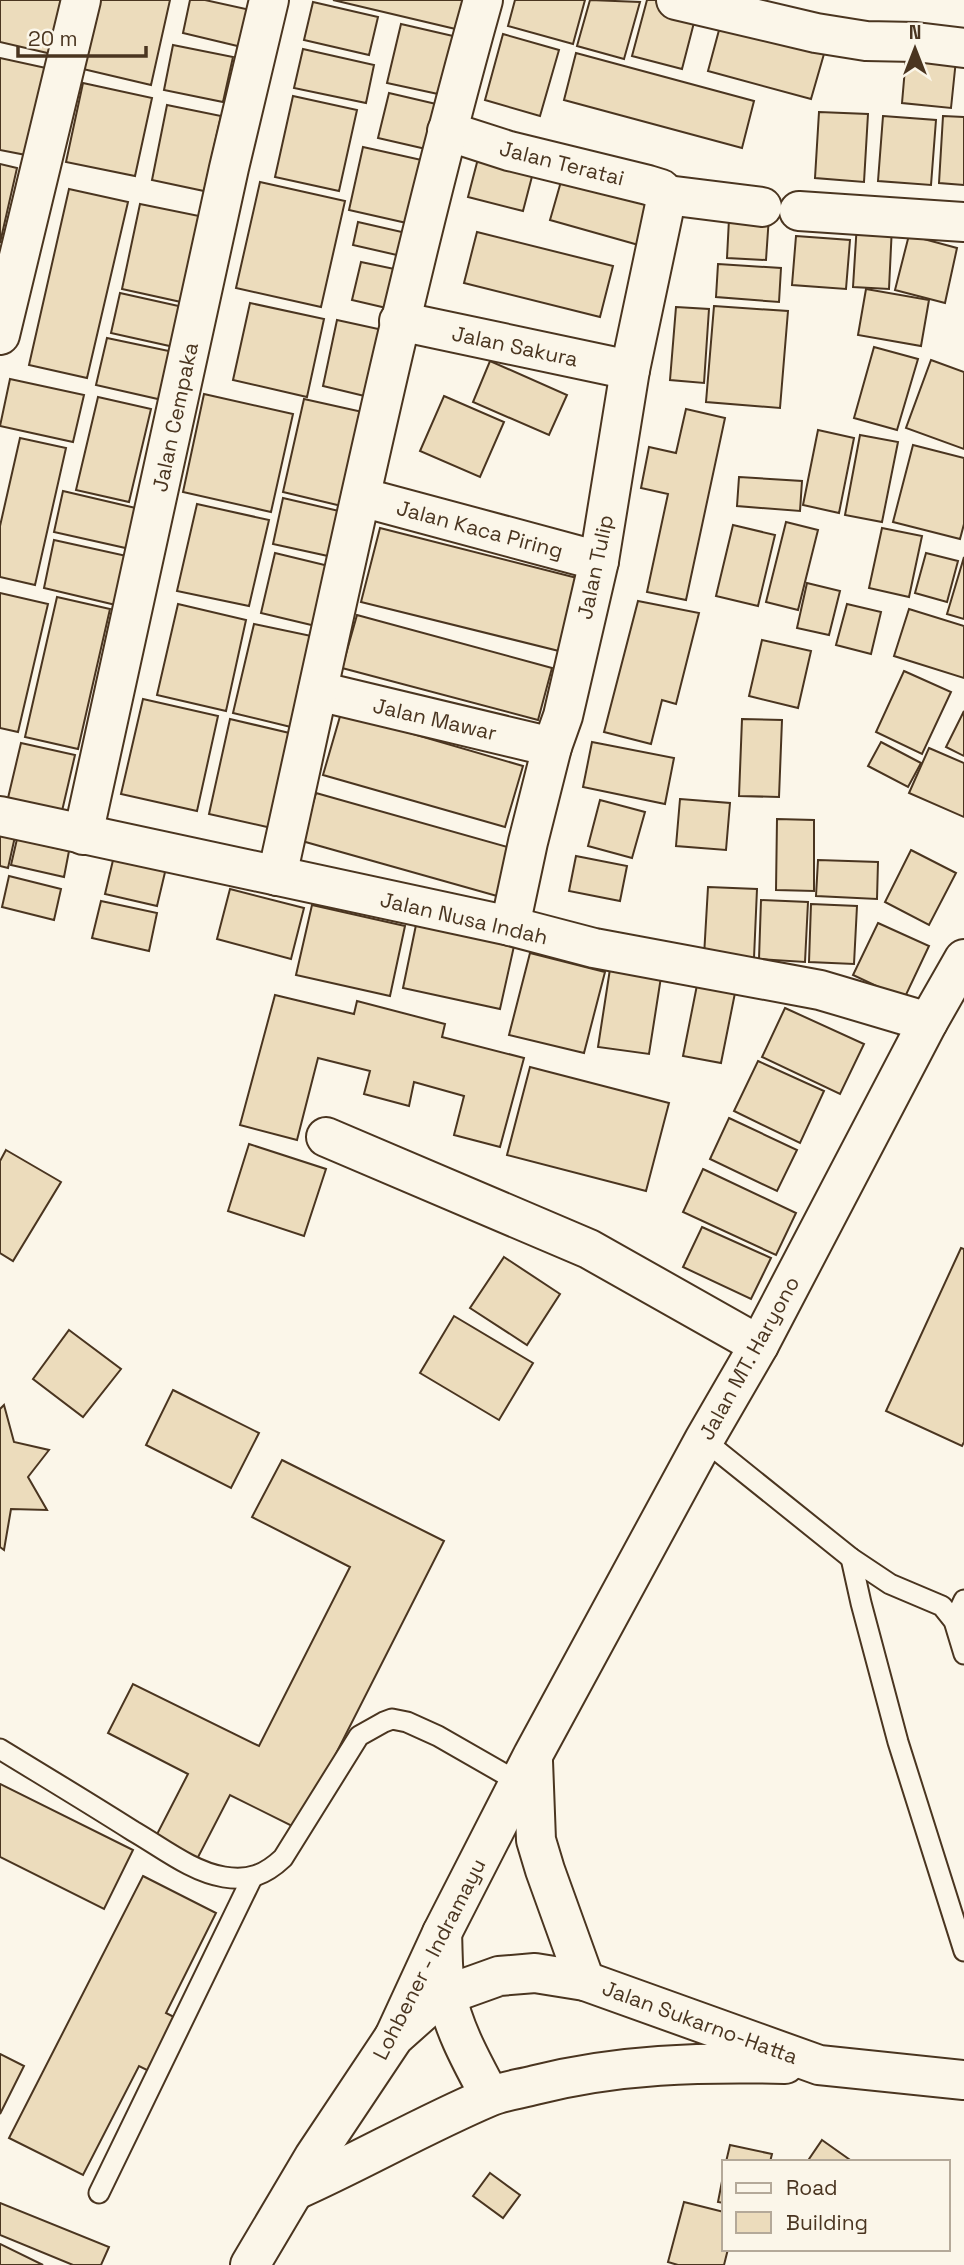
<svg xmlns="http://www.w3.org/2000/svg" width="964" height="2265" viewBox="0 0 964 2265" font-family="'Space Grotesk',sans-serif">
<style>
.building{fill:#ecdcbc;stroke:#4a3520;stroke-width:2}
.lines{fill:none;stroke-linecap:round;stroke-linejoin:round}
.lane-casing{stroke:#4a3520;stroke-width:23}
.street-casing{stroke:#4a3520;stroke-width:42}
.primary-casing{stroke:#4a3520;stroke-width:42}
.highway-casing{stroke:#4a3520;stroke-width:42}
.lane{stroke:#fbf6e9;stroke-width:19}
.street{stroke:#fbf6e9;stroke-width:38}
.primary{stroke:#fbf6e9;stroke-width:38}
.highway{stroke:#fbf6e9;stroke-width:38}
.labels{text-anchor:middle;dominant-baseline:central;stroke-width:5;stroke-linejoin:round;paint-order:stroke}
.street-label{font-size:21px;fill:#4a3520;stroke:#fbf6e9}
</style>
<rect width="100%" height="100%" fill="#fbf6e9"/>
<g class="building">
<path d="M0 0H68L56 55 0 42Z"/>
<path d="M98 0H170L151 85 83 69Z"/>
<path d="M190 0H205L259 12 250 49 183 33Z"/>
<path d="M333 0H471L464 31Z"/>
<path d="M515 0H585L573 44 508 26Z"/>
<path d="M590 0 640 2 624 59 577 46Z"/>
<path d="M647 0H657L697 11 682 69 632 56Z"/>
<path d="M313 2 378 17 369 55 304 40Z"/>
<path d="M722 19 826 47 811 99 708 71Z"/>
<path d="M401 24 466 39 452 97 387 83Z"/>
<path d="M503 34 559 50 540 116 485 100Z"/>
<path d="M173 45 233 57 223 102 164 90Z"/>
<path d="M907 45 957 50 951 108 902 103Z"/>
<path d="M303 49 374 65 366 103 294 88Z"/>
<path d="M576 53 754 101 742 148 564 100Z"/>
<path d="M0 58 46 68 26 155 0 150Z"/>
<path d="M83 83 152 98 135 176 66 162Z"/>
<path d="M389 93 449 107 439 152 378 138Z"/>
<path d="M293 96 357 110 339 191 275 177Z"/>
<path d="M167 105 221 116 204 191 152 180Z"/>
<path d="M819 112 868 114 864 182 815 178Z"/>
<path d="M883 116 936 120 931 185 878 181Z"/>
<path d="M943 116 964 117V185L939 183Z"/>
<path d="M363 147 426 161 411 224 349 210Z"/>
<path d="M480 151 535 165 523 211 468 197Z"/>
<path d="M0 164 17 168 0 243Z"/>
<path d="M566 164 658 190 642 246 550 220Z"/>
<path d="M260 182 345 201 321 307 236 288Z"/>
<path d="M69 189 128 202 87 378 29 365Z"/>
<path d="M140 204 199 216 181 302 122 289Z"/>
<path d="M769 216 766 260 727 258 729 219Z"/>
<path d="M358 222 415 235 410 258 353 245Z"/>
<path d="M857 223 892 226 889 289 853 287Z"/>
<path d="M477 232 613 266 600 317 464 283Z"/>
<path d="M909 235 957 248 945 303 895 290Z"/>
<path d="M796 236 850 240 846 289 792 285Z"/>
<path d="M361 262 404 271 395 310 352 300Z"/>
<path d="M718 264 781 268 779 302 716 297Z"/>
<path d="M866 289 929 300 921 346 858 335Z"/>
<path d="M120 293 192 309 183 349 111 333Z"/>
<path d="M250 303 324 319 307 397 233 380Z"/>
<path d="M714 306 788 311 780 408 706 402Z"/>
<path d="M676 307 709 309 704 383 670 380Z"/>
<path d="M337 320 392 332 377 399 323 386Z"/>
<path d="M107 338 183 354 171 402 96 385Z"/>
<path d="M874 347 918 359 897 430 854 418Z"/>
<path d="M931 360 964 372V449L906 428Z"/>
<path d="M490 361 567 395 549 435 473 402Z"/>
<path d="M10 379 84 395 73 442 0 426Z"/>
<path d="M204 394 293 414 271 512 183 492Z"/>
<path d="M444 396 504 422 480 477 420 451Z"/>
<path d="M98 397 151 409 129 502 76 490Z"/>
<path d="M304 399 376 415 354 509 283 492Z"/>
<path d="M686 409 725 418 686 600 647 592 668 494 641 488 649 447 676 453Z"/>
<path d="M818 430 854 438 839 513 803 505Z"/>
<path d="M860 435 898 442 882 522 845 515Z"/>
<path d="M20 438 66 448 35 585 0 577V526Z"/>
<path d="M913 445 964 458V524L960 539 893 522Z"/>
<path d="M739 477 802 481 800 511 737 506Z"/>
<path d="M63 491 140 509 130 549 54 532Z"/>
<path d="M283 498 339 511 328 556 273 544Z"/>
<path d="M197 504 269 520 249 606 177 591Z"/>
<path d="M786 522 818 530 798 610 766 602Z"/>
<path d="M733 525 775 535 758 606 716 596Z"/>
<path d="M380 528 581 579 563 652 361 602Z"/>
<path d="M882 528 922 536 909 597 869 588Z"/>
<path d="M54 540 131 557 120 606 44 588Z"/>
<path d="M275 553 337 568 324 628 261 613Z"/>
<path d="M926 553 958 561 947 602 915 593Z"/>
<path d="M964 557V619L947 614Z"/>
<path d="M807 583 840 591 829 635 797 628Z"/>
<path d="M0 593 48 604 18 732 0 728Z"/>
<path d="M57 597 110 609 78 749 25 737Z"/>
<path d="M638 601 699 613 676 704 662 700 651 744 604 732Z"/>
<path d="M178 604 246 620 226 711 157 695Z"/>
<path d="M847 604 881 612 871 654 836 645Z"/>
<path d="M909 609 964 626V678L894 656Z"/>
<path d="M357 615 552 668 538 720 342 668Z"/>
<path d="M254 624 316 637 295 728 233 713Z"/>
<path d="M762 640 811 651 798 708 749 696Z"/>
<path d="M904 671 951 692 922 754 876 732Z"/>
<path d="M143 699 218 716 197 811 121 794Z"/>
<path d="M964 711V756L946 747Z"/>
<path d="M341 713 523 766 505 827 323 775Z"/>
<path d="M230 719 298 735 276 829 209 814Z"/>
<path d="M742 719 782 720 779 797 739 796Z"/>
<path d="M592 742 674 758 665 804 583 787Z"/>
<path d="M881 742 921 763 908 787 868 766Z"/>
<path d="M21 743 75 755 62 811 8 798Z"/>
<path d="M929 748 964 763V817L909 793Z"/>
<path d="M316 793 511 848 497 896 302 841Z"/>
<path d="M680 799 730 803 726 850 676 846Z"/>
<path d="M600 800 645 812 632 858 588 846Z"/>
<path d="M777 819 814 820V891L776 890Z"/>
<path d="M0 828 16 832 8 868 0 866Z"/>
<path d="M17 839 69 851 64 877 11 865Z"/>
<path d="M911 850 956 873 929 925 885 902Z"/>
<path d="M114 856 166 868 157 906 105 894Z"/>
<path d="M576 856 627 866 620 901 569 891Z"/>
<path d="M818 860 878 862 877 899 816 896Z"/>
<path d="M9 876 61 889 54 920 2 907Z"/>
<path d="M708 887 757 889 754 958 704 956Z"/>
<path d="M230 889 304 908 291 959 217 939Z"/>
<path d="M761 900 808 902 805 962 759 959Z"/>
<path d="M101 901 157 913 149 951 92 938Z"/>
<path d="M811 904 857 906 854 964 809 962Z"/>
<path d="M312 905 405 926 390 996 296 975Z"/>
<path d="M878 923 929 946 904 999 853 975Z"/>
<path d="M416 925 514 946 500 1009 403 988Z"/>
<path d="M530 953 605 972 584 1053 509 1035Z"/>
<path d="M610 969 661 977 649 1054 598 1047Z"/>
<path d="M698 980 736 988 721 1063 683 1056Z"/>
<path d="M275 995 354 1014 357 1001 445 1024 442 1037 524 1058 500 1147 454 1135 464 1096 414 1082 409 1106 364 1094 370 1071 318 1058 297 1140 240 1125Z"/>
<path d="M785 1008 864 1044 840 1094 762 1057Z"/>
<path d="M758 1061 824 1091 800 1143 734 1111Z"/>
<path d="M530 1067 669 1103 646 1191 507 1155Z"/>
<path d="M729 1118 797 1150 777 1191 710 1159Z"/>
<path d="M249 1144 326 1169 304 1236 228 1211Z"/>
<path d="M6 1150 61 1182 13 1261 0 1253V1161Z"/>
<path d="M703 1169 796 1213 776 1255 683 1212Z"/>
<path d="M702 1227 771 1258 751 1299 683 1267Z"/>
<path d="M961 1248 964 1249V1442L962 1446 886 1411Z"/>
<path d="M504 1257 560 1294 527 1345 470 1308Z"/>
<path d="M454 1316 533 1363 499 1420 420 1373Z"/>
<path d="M69 1330 121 1369 83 1417 33 1379Z"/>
<path d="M173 1390 259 1433 231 1488 146 1445Z"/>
<path d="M4 1405 14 1442 49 1450 28 1477 47 1510 11 1509 4 1550 0 1547V1409Z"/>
<path d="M282 1460 444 1541 317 1791 296 1828 230 1795 195 1863 153 1842 188 1774 108 1733 133 1684 259 1746 350 1567 252 1517Z"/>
<path d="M0 1784 133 1850 104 1909 0 1857Z"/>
<path d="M143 1876 216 1913 166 2013 180 2020 153 2073 139 2066 83 2175 9 2138Z"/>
<path d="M0 2054 24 2066 0 2114Z"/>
<path d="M822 2140 853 2162H807Z"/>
<path d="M730 2145 772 2154 770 2162H726Z"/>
<path d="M724 2171V2203L718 2202Z"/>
<path d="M490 2173 520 2195 503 2218 473 2196Z"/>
<path d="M684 2202 724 2212V2249H728L724 2265H678L668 2262Z"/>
<path d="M0 2203 109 2247 101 2265H73L0 2235Z"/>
<path d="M0 2244 43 2265H0Z"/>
</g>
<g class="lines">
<defs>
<g id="lane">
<path d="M704 1440 851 1558 890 1584 942 1606 954 1621 964 1654"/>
<path d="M851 1558 861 1603 898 1742 964 1951"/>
<path d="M954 1621 964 1600"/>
<path d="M0 1749C44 1776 89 1803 133 1831 161 1847 192 1872 224 1877 249 1881 265 1875 283 1858L359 1736 384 1722 392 1719 407 1722 438 1736 520 1783"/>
<path d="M99 2193 252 1878"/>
</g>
<g id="street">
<path d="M676 0 816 33 866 41 916 42 964 48"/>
<path d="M447 131 509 151 648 185 661 189 667 195 630 370 599 561 563 716 552 747 528 842 510 926"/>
<path d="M667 195 762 207"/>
<path d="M799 211 964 222"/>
<path d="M399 321 630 370"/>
<path d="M0 335 81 0"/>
<path d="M361 497 599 561"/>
<path d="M318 691 552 747"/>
<path d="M0 816 510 926 594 948 820 990 928 1022"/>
<path d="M83 835 229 168 269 0"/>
<path d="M277 876C342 583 402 289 483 0"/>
<path d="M326 1137 589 1249 759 1345"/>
</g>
<g id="primary">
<path d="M533 1761 536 1840 545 1870 585 1981"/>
<path d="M394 2037 442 1933 533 1755 704 1440 759 1345 928 1022 964 959"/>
</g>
<g id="highway">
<path d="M442 1933C443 1953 442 1972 446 1992 453 2029 473 2064 490 2096"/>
<path d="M296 2190C361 2161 423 2125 489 2097 503 2091 520 2089 535 2085 618 2064 700 2062 785 2064"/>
<path d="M250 2265 314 2157 394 2037 430 2005 446 1995 499 1976 535 1973 585 1981 819 2065 964 2080"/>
</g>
</defs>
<use href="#lane" class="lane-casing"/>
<use href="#street" class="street-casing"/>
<use href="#primary" class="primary-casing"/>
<use href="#highway" class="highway-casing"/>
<use href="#lane" class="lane"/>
<use href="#street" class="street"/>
<use href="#primary" class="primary"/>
<use href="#highway" class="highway"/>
</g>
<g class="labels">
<g class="street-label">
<text transform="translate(562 163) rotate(14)">Jalan Teratai</text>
<text transform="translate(515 346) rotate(12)">Jalan Sakura</text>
<text transform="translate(175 417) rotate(-78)">Jalan Cempaka</text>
<text transform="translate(480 529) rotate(15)">Jalan Kaca Piring</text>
<text transform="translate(595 567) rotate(-78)">Jalan Tulip</text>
<text transform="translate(435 719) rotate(13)">Jalan Mawar</text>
<text transform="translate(464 918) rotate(13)">Jalan Nusa Indah</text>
<text transform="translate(749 1358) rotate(-61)">Jalan MT. Haryono</text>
<text transform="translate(429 1959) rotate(-63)">Lohbener - Indramayu</text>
<text transform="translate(700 2022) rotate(20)">Jalan Sukarno-Hatta</text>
</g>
</g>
<rect x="722" y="2160" width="228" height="91" fill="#fbf6e9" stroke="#b4a999" stroke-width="2"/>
<rect x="736" y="2183" width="35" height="10" fill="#fbf6e9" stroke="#b4a999" stroke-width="2"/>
<text x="786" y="2195" font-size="21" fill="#4a3520">Road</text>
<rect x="736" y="2212" width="35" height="21" fill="#ecdcbc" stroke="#b4a999" stroke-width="2"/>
<text x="786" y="2230" font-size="21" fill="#4a3520">Building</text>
<g transform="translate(915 49)" stroke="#fbf6e9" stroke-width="5" paint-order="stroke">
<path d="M0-5L12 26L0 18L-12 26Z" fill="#4a3520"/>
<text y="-10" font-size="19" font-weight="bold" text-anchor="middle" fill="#4a3520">N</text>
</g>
<path d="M18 46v10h128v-10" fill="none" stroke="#4a3520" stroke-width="3.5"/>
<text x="28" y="46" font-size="21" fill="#4a3520" stroke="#fbf6e9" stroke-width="5" paint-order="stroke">20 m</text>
</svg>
